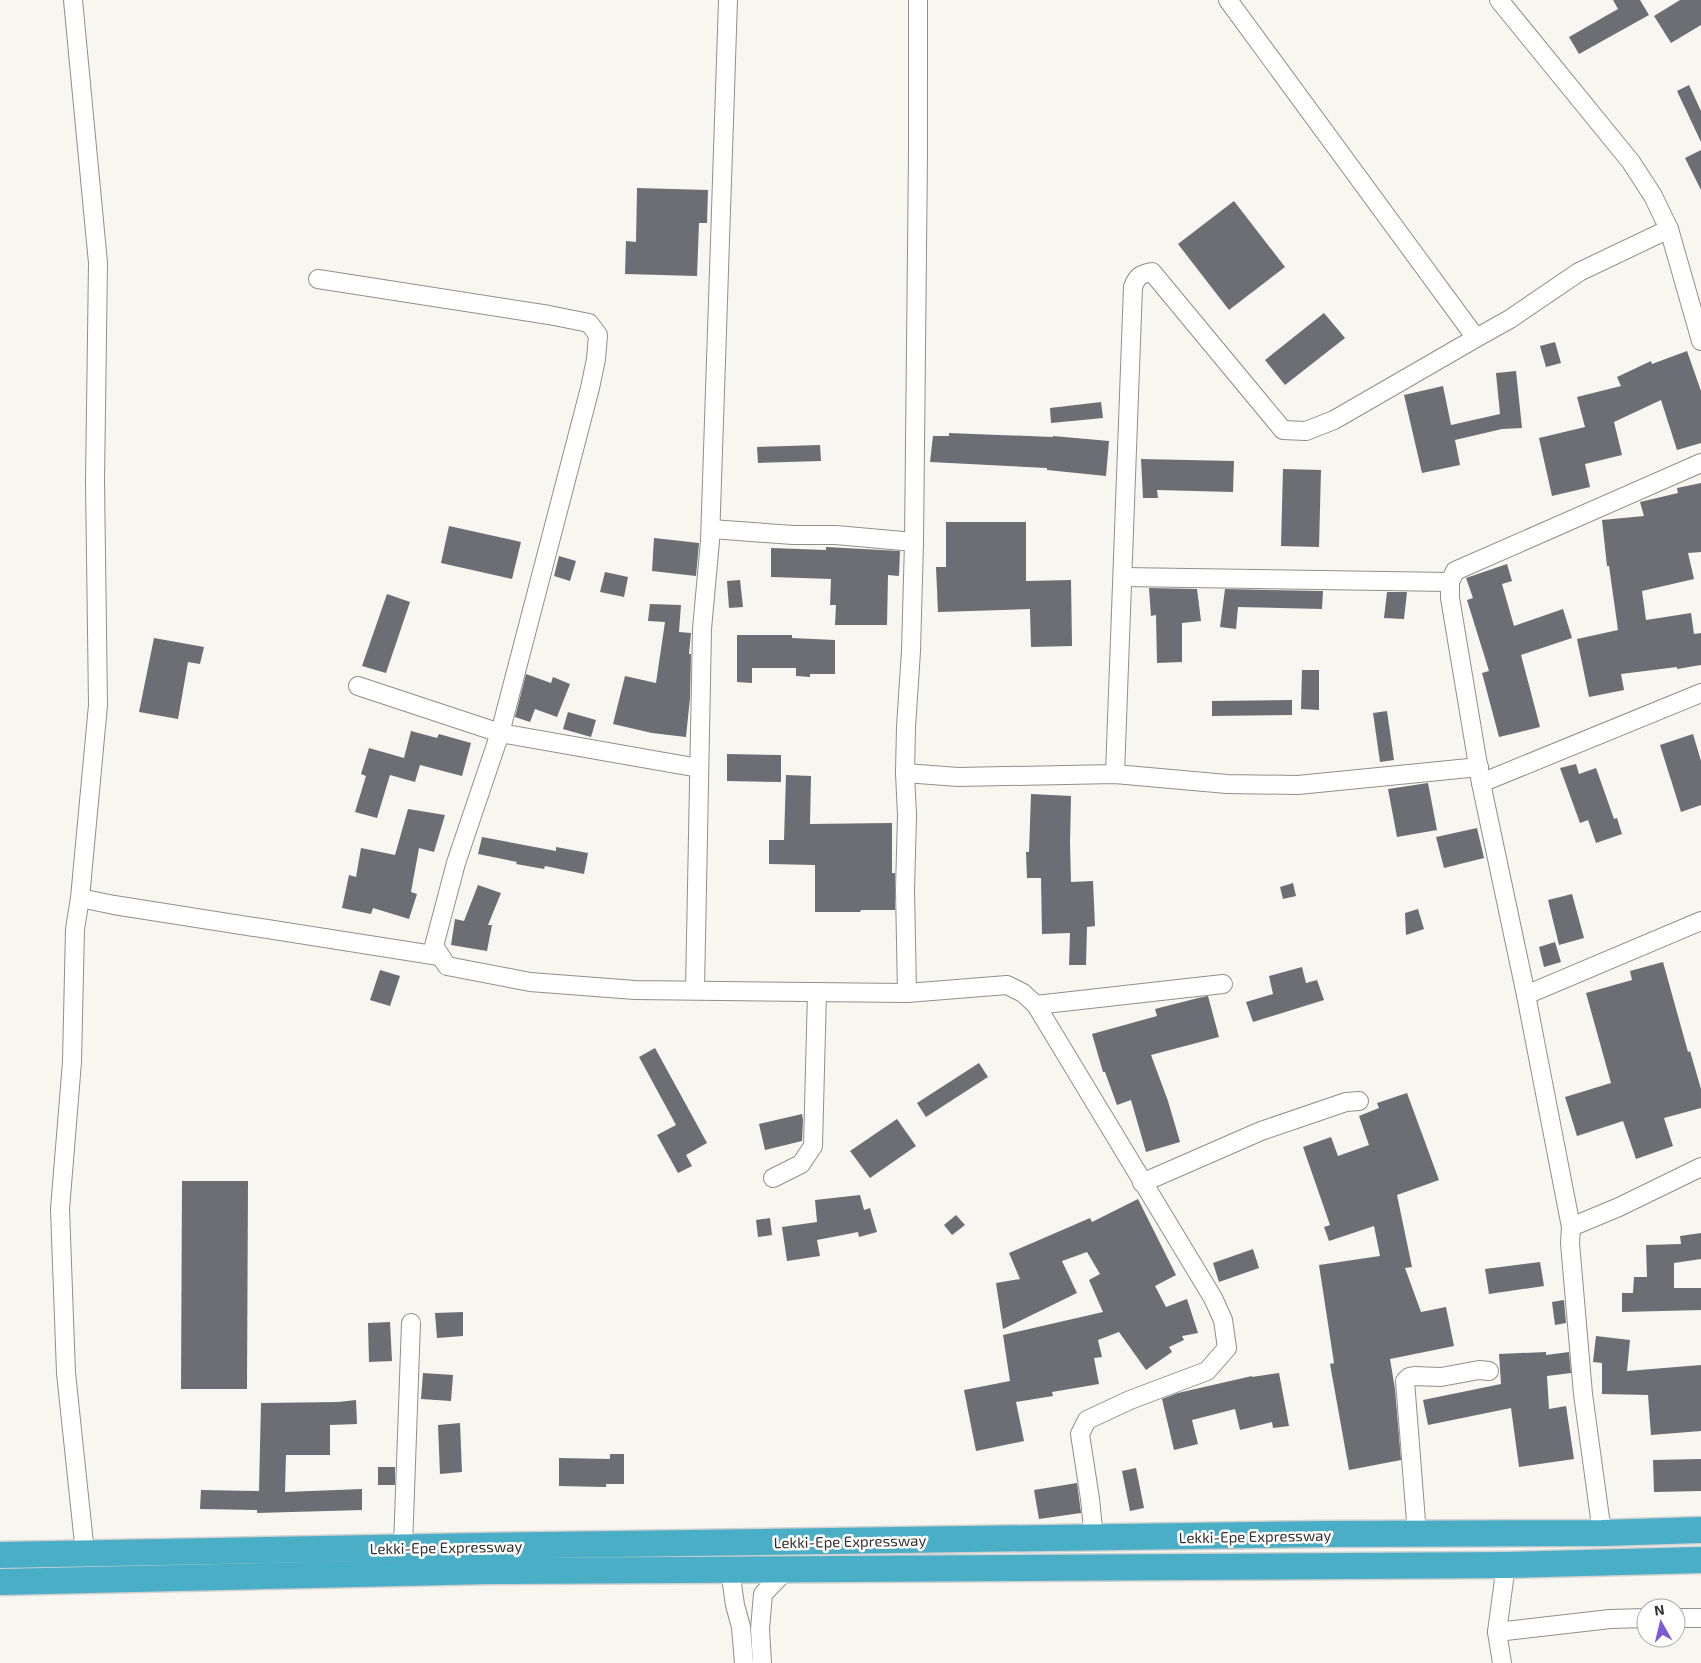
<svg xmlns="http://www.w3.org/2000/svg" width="1701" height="1663" viewBox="0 0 1701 1663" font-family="'Exo 2',sans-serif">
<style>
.building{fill:#6d6e73}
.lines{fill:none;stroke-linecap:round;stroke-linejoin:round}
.minor-casing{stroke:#918f89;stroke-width:20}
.highway-casing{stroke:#d1d1d1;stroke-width:29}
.minor{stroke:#fff;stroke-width:18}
.highway{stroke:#4baec7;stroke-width:26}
.labels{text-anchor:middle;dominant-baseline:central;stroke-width:5;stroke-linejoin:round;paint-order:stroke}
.street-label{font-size:15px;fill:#302f2d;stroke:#fff}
</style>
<rect width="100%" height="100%" fill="#f8f6f0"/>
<g class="building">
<path d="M1613 0H1640L1649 15 1579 54 1569 37 1618 9Z"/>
<path d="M1680 0H1701V25L1671 43 1654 16Z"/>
<path d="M1689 85 1701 111V142L1677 91Z"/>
<path d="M1701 150V190L1685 158Z"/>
<path d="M637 188 708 190 707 223H699L697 276 625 274 626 241 636 242Z"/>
<path d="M1234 201 1285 267 1229 310 1178 244Z"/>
<path d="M1324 313 1345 338 1285 385 1265 360Z"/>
<path d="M1555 342 1561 363 1546 367 1540 346Z"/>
<path d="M1687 351 1701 391V443L1677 450 1661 400 1614 422 1622 455 1585 464 1590 487 1552 496 1539 438 1585 427 1577 397 1621 386 1617 377 1651 361 1652 364Z"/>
<path d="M1516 371 1522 428 1502 429 1455 440 1460 465 1422 473 1404 395 1443 386 1451 425 1500 414 1496 373Z"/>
<path d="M1101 402 1103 418 1051 423 1050 408Z"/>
<path d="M949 433 1053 437V436L1109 441 1106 476 1047 470V468L930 462 933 436H949Z"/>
<path d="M820 445 821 461 758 463 757 447Z"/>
<path d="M1141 459 1234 461 1233 492 1157 490 1158 498H1143Z"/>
<path d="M1283 469 1321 470 1319 547 1281 546Z"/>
<path d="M1701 483V552L1688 553 1694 579 1642 591 1646 620 1691 613 1694 634 1701 633V665L1677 669V667L1621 674 1624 690 1589 697 1577 639 1618 630 1609 566H1607L1602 520 1644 516 1640 502 1678 493 1677 488Z"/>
<path d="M946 522H1026V581L1071 580 1072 646 1031 647 1030 609 938 612 936 567H946Z"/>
<path d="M449 526 521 542 512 579 441 563Z"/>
<path d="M654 538 699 543 696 576 652 571Z"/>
<path d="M826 547 900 551 899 576 888 575 887 625H835L836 605H830L831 579 771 577V548L826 550Z"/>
<path d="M559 556 576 561 570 581 554 576Z"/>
<path d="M1507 564 1512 581 1502 584 1514 626 1563 609 1572 638 1521 655 1540 727 1499 737 1482 673 1489 671 1467 600 1473 598 1466 578Z"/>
<path d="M605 572 628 577 624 597 600 592Z"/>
<path d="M740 580 743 607 729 608 727 581Z"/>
<path d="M1149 588 1197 589 1201 621 1182 623V662L1157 663 1156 615 1151 616Z"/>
<path d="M1225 589 1323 591 1322 609 1238 607 1236 629 1220 627Z"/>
<path d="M1387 592H1407L1404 619 1384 618Z"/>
<path d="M387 594 410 602 386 673 362 666Z"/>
<path d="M650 604 681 605 679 632 691 633 689 654H691L690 698 686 737 652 733 613 724 625 676 656 683 665 622 648 621Z"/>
<path d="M737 635H792V638L835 640V674H810V677L796 676V668H752V683L737 682Z"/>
<path d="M154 638 204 647 200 664 188 662 178 719 139 712Z"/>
<path d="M1302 670H1319V710L1301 709Z"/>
<path d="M526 674 551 683 553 677 570 684 557 717 535 709 530 722 515 717Z"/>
<path d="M1292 700V715L1212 716V701Z"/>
<path d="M1387 711 1394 760 1380 762 1373 713Z"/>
<path d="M568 712 596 720 591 737 563 729Z"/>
<path d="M411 731 437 738 439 734 471 743 462 776 420 765 415 782 390 775 377 818 355 812 366 776 361 774 369 748 404 758Z"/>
<path d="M1693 734 1701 761V805L1681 812 1660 745Z"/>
<path d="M727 754 781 755V782L727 781Z"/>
<path d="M1576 764 1579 774 1596 768 1614 819 1617 818 1622 834 1596 843 1588 820 1580 823 1560 768Z"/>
<path d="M786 775 811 776 810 824 892 823V873H895V910H861L860 912H815V865L769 864V840H784Z"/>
<path d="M1428 783 1437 830 1397 837 1388 789Z"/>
<path d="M1031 794 1071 796 1070 843 1071 882 1093 881 1095 926 1087 927 1086 965H1069L1070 933 1042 934 1041 878H1027L1026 852H1029Z"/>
<path d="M408 809 445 815 434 852 419 848 411 892 417 894 409 919 373 908 371 914 342 908 349 875 356 877 361 848 395 855Z"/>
<path d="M1477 828 1484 858 1444 868 1436 837Z"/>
<path d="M482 837 556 851V847L588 853 584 874 545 866 544 869 516 864 517 862 478 854Z"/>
<path d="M1293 883 1296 896 1283 899 1280 887Z"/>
<path d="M478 885 501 893 488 925H492L487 951 451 945 455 919 464 921Z"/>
<path d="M1572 894 1584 938 1559 945 1548 900Z"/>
<path d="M1418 909 1424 929 1406 935 1405 913Z"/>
<path d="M1555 942 1561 962 1544 967 1539 947Z"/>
<path d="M1663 962 1688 1052 1690 1051 1701 1089V1108L1664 1118 1673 1146 1636 1159 1623 1121 1577 1136 1565 1097 1611 1083 1586 993 1632 980 1630 971Z"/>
<path d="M1302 967 1306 983 1317 980 1324 1000 1253 1022 1246 1002 1273 994 1269 976Z"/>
<path d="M380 970 400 976 390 1006 370 1000Z"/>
<path d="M1208 996 1219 1037 1151 1055 1168 1101 1180 1142 1146 1152 1131 1100 1117 1105 1105 1072H1103L1092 1034 1157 1016 1155 1009 1198 998Z"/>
<path d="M655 1048 707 1143 686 1155 692 1166 678 1173 657 1135 676 1125 639 1057Z"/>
<path d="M979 1063 988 1077 926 1117 917 1103Z"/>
<path d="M1407 1093 1439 1180 1397 1195 1412 1267 1405 1268 1421 1312 1446 1307 1454 1346 1390 1359 1395 1389 1401 1460 1349 1470 1330 1364 1334 1363 1319 1265 1380 1256 1374 1226 1329 1241 1324 1227 1330 1225 1303 1147 1331 1137 1338 1156 1369 1145 1359 1116 1379 1108 1377 1103Z"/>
<path d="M802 1114 803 1120 802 1141 765 1150 759 1124Z"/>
<path d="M897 1119 916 1146 870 1178 850 1151Z"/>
<path d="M182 1181H248L247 1389H181Z"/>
<path d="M860 1195 864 1210 870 1208 877 1232 859 1237 858 1232 817 1240 820 1256 787 1261 782 1227 817 1222 815 1200Z"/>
<path d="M1138 1199 1176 1275 1155 1286 1166 1307 1187 1299 1198 1333 1182 1336 1184 1340 1169 1347 1172 1352 1146 1370 1119 1332 1098 1340 1102 1357 1094 1358 1099 1384 1052 1392 1053 1396 1016 1402 1024 1441 976 1451 964 1390 1010 1381 1003 1335 1103 1312 1089 1280 1100 1274 1087 1252 1062 1261 1077 1293 1003 1329 996 1283 1020 1279 1009 1253 1090 1218 1092 1222Z"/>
<path d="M956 1215 965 1225 952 1235 944 1225Z"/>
<path d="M770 1218 772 1235 758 1237 756 1220Z"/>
<path d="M1701 1233V1259L1674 1263V1288H1701V1310L1622 1312V1293H1633L1634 1277H1647L1646 1245 1681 1244 1680 1236Z"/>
<path d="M1253 1249 1259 1268 1219 1282 1213 1263Z"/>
<path d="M1540 1262 1544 1286 1489 1294 1485 1269Z"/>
<path d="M1564 1300 1566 1323 1555 1325 1552 1302Z"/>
<path d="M463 1312V1336L437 1338 435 1313Z"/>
<path d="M390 1322 392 1361 369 1362 368 1323Z"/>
<path d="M1596 1336 1630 1340 1627 1371 1701 1365V1431L1651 1435 1648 1395 1602 1394V1363L1593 1362Z"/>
<path d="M1546 1352V1355L1569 1352 1571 1373 1547 1376 1549 1409 1566 1406 1574 1459 1519 1467 1511 1408 1428 1425 1423 1400 1501 1384 1499 1354Z"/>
<path d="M423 1373 453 1375 451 1401 421 1399Z"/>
<path d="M1279 1373 1289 1426 1273 1428 1272 1422 1240 1430 1235 1409 1192 1420 1198 1444 1174 1450 1162 1399 1178 1393 1252 1376V1377Z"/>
<path d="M356 1400 357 1424 330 1425V1455H286L285 1492 362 1489V1510L257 1513V1510L200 1509 201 1490 259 1491 261 1403 338 1402Z"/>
<path d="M460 1423 462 1472 440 1474 438 1425Z"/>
<path d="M610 1454H624V1484H606V1487L559 1486V1458L610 1459Z"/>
<path d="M1701 1459V1491L1654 1492 1653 1460Z"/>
<rect x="378" y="1467" width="17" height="18"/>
<path d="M1136 1468 1144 1508 1130 1511 1122 1471Z"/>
<path d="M1077 1483 1081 1513 1039 1519 1034 1490Z"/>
</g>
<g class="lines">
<defs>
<g id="minor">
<path d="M73 0 98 263 95 481 98 705 80 898 75 929 72 1062 60 1209 66 1373 85 1553"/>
<path d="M1228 0 1476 338 1510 319 1579 272 1669 229"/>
<path d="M1499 0 1631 162 1653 196 1669 229 1701 341"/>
<path d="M318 279 549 315 589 323 598 335 596 359 590 388 500 733 456 863 434 946 447 966 530 982 635 990 907 993 1007 985 1023 993 1036 1005 1213 1298 1223 1320 1227 1348 1207 1371 1130 1400 1087 1420 1080 1434 1090 1499 1094 1539"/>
<path d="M711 529 793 535H836L914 542 911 651 906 727 905 773 907 815 905 890 907 993"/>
<path d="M914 542 918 154V0"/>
<path d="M1123 577 1450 582"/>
<path d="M358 686 500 733 699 768"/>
<path d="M905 773 958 777 1115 774 1227 784 1298 785 1479 767"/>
<path d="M1115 774 1133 287C1137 276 1141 274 1152 272L1283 430 1306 431 1334 420 1476 338"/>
<path d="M1481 783 1701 693"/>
<path d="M80 898 114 905 439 956"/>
<path d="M695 990 702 629 710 541 728 0"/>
<path d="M1526 995 1701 921"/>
<path d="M1036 1005 1223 984"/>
<path d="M773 1178 801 1164 813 1146 817 992"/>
<path d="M1142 1183 1261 1131 1346 1102 1359 1101"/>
<path d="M1571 1227 1526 995 1481 783 1450 598V582L1455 571 1701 463"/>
<path d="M1602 1533 1583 1394 1570 1243 1571 1227 1619 1207 1701 1167"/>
<path d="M1417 1534 1405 1381 1409 1377 1414 1376 1441 1377 1479 1370 1489 1371"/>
<path d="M403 1547 411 1323"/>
<path d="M730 1570 735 1605 741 1627 744 1663"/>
<path d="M1676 1618H1701"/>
<path d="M1497 1632 1610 1619 1646 1618"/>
<path d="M762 1663 760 1629 763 1594 786 1570"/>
<path d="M1502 1663 1497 1632 1506 1565"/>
</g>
<g id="highway">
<path d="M0 1555 480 1546 1324 1534 1602 1533 1701 1530"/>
<path d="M0 1582 490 1571 1506 1565 1701 1560"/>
</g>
</defs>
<use href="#minor" class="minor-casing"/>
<use href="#highway" class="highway-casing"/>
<use href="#minor" class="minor"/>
<use href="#highway" class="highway"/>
</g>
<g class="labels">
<g class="street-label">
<text transform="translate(1255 1536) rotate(-1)">Lekki-Epe Expressway</text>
<text transform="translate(850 1541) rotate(-1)">Lekki-Epe Expressway</text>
<text transform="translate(446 1547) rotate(-1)">Lekki-Epe Expressway</text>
</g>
</g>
<g transform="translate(1661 1623) rotate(352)"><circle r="24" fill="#ffffff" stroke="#acacab"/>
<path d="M0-4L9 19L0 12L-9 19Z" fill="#7e59d3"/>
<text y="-8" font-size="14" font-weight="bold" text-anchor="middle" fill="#302f2d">N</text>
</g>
</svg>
